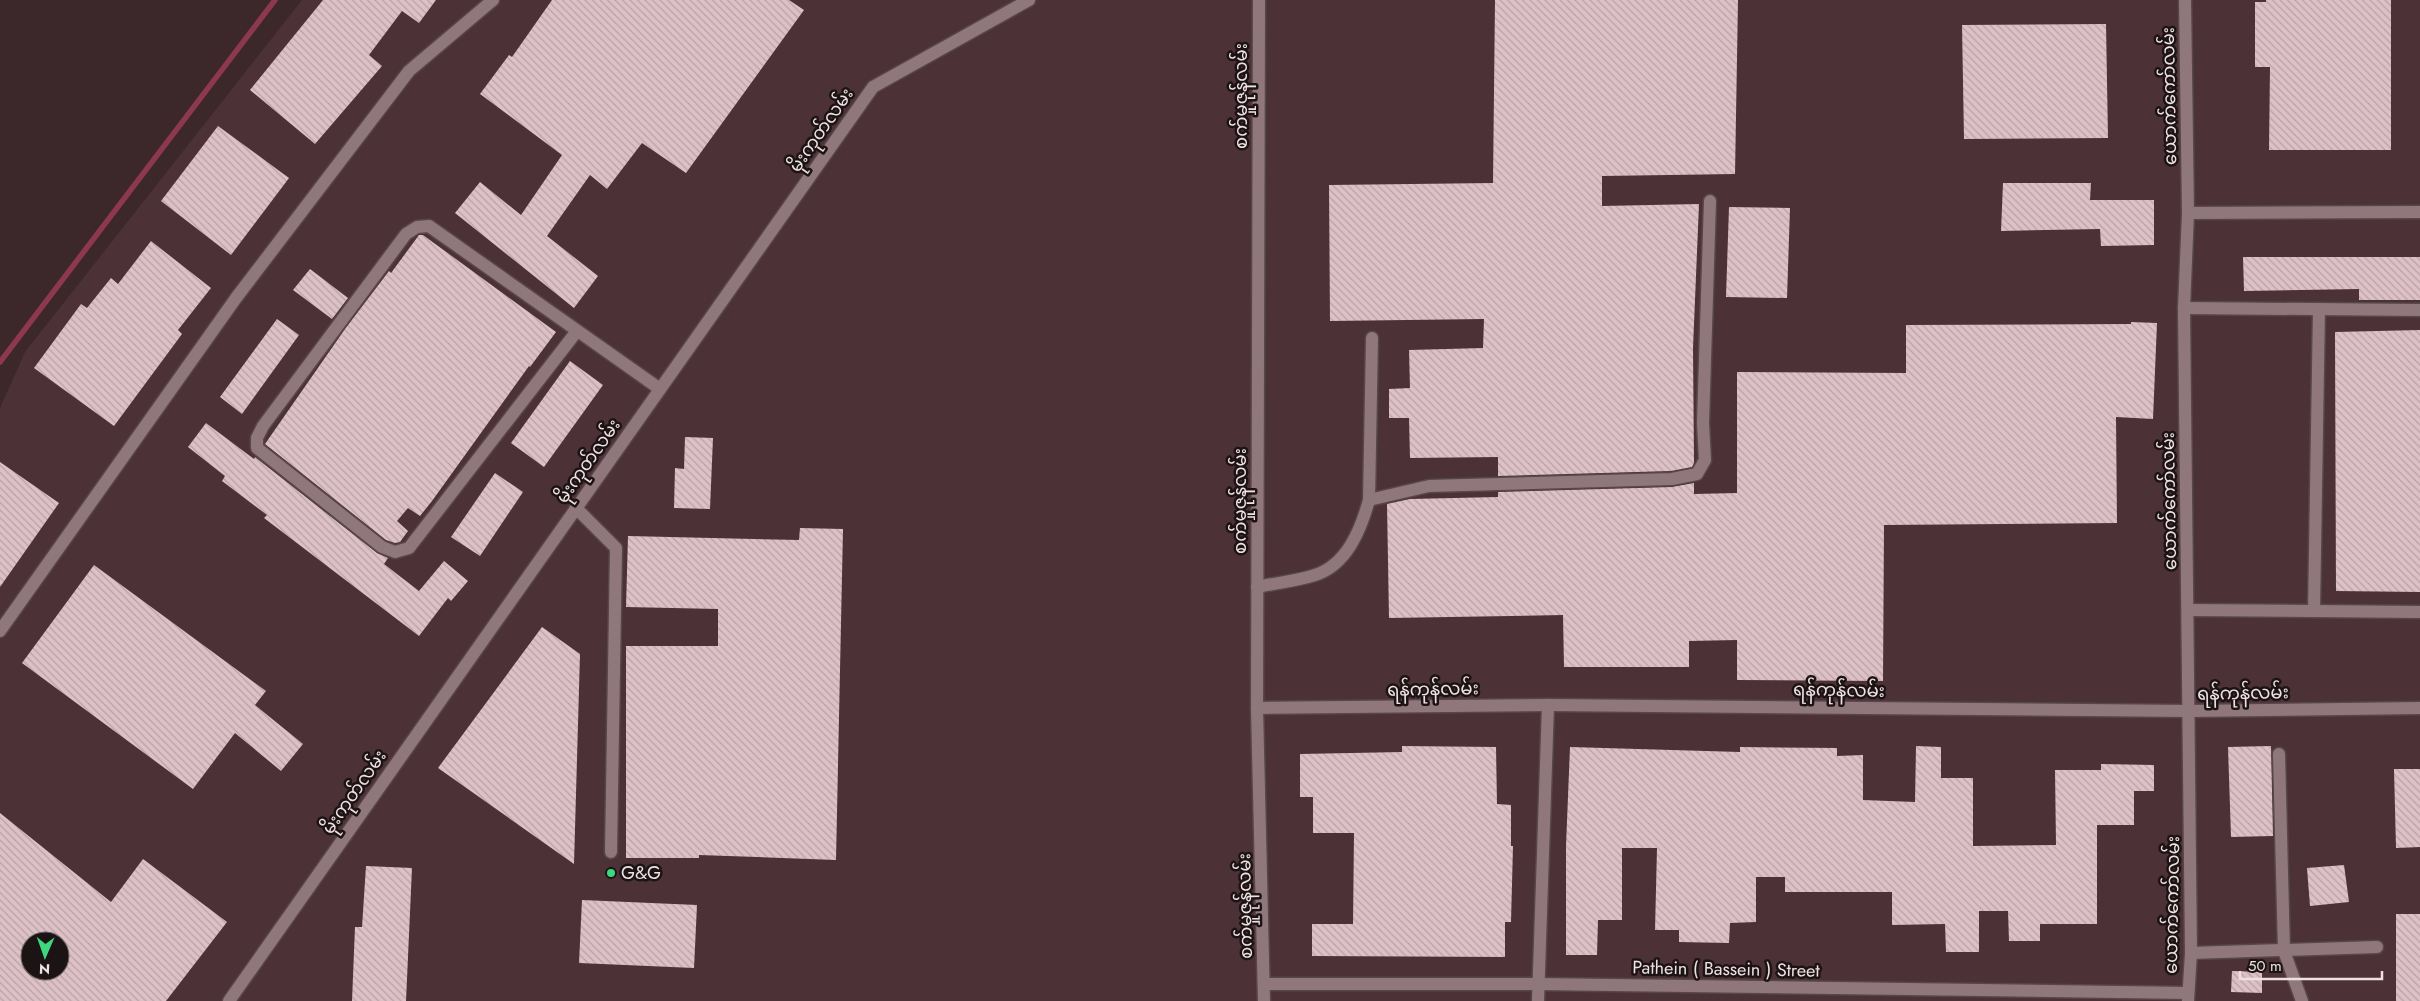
<svg xmlns="http://www.w3.org/2000/svg" width="2420" height="1001" viewBox="0 0 2420 1001" font-family="Jost,'Noto Sans Myanmar',sans-serif">
<style>
.built{fill:#4c3237;fill-rule:evenodd}
.lines{fill:none;stroke-linecap:round;stroke-linejoin:round}
.stream{stroke:#8d384f;stroke-width:5.5}
.building{fill:url(#building-back-hatch);fill-rule:evenodd}
.minor-casing{stroke:#57464a;stroke-width:15}
.minor{stroke:#90777c;stroke-width:12}
.poi-dot{fill:#3dd77e;stroke:#1c1315;stroke-width:2}
.labels{text-anchor:middle;dominant-baseline:central;stroke-width:5;stroke-linejoin:round;paint-order:stroke}
.street-label{font-size:18px;fill:#efe1e3;stroke:#1c1315}
.poi-label{font-size:18px;fill:#efe1e3;stroke:#1c1315;text-anchor:start}
</style>
<defs>
<pattern id="building-back-hatch" width="6" height="6" patternUnits="userSpaceOnUse" patternTransform="scale(1.25)"><rect width="6" height="6" fill="#ddc1c6"/><path d="M-1 5l2 2M0 0l6 6M5-1l2 2" fill="none" stroke="#b8a2a6"/></pattern>
</defs>
<rect width="100%" height="100%" fill="#3c272b"/>
<path class="built" d="M302 0H2420V1001H0V408L25 352ZM30 941H60V971H30Z"/>
<g class="lines">
<path class="stream" d="M0 362 275 0"/>
</g>
<g class="building">
<path d="M323 0H436L419 23 402 11 369 55 382 66 315 144 250 90Z"/>
<path d="M552 0H789L804 10 686 173 642 143 607 189 590 175 547 236 598 276 574 308 455 213 480 182 521 215 562 155 480 94 509 55 512 57Z"/>
<path d="M1495 0H1738L1735 174 1602 176V206L1699 204 1693 348 1694 463 1692 467 1671 471 1498 476V457L1410 458 1409 418H1389V389L1410 388 1409 350 1483 348 1484 319 1330 321 1329 185 1493 183Z"/>
<path d="M2266 0H2391V150H2269L2270 67H2255V2H2266Z"/>
<path d="M2106 24 2108 138 1964 139 1962 25Z"/>
<path d="M218 126 289 178 231 255 161 201Z"/>
<path d="M2003 183H2091L2090 200H2154V245L2101 246 2100 229 2001 231Z"/>
<path d="M1729 207 1790 208 1787 298 1726 297Z"/>
<path d="M419 235H423L556 332 530 367 529 366 432 501 420 516 408 508 397 521 408 531 400 542 395 543 386 540 265 444 345 329 389 271 391 273Z"/>
<path d="M151 241 211 288 178 330 182 334 114 426 34 368 81 304 87 308 111 278 118 284Z"/>
<path d="M2243 257H2420V300H2359V289L2244 291Z"/>
<path d="M310 269 348 298 332 319 293 290Z"/>
<path d="M277 319 299 335 242 414 220 397Z"/>
<path d="M2131 322 2157 323 2153 419 2116 417 2117 523 1884 525 1883 681 1737 680V640L1689 641V667H1564L1563 615 1389 618 1387 504 1410 499 1498 497V492L1672 487 1694 483V494L1737 493V372L1906 373V325L2131 324Z"/>
<path d="M2420 330V592L2336 591 2335 332Z"/>
<path d="M570 361 603 385 544 467 511 443Z"/>
<path d="M206 423 254 459 255 457 377 553 388 558 384 564 419 591 444 561 468 581 451 601 448 598 419 636 264 518 267 515 222 481 225 476 188 447Z"/>
<path d="M685 437 713 438 710 509 674 508 675 468 684 469Z"/>
<path d="M0 462 59 503 0 587Z"/>
<path d="M495 473 523 492 480 556 451 537Z"/>
<path d="M800 528 843 529 836 860 699 855V858H626V646H718V609L626 607 628 536 799 540Z"/>
<path d="M94 565 266 691 255 705 303 744 281 771 235 733 193 789 22 663Z"/>
<path d="M542 627 580 654 574 864 438 768Z"/>
<path d="M1402 746 1496 747 1497 804 1511 805V846H1513L1511 922H1505V957L1312 956V924H1353L1354 833H1313V797H1300V754L1402 752Z"/>
<path d="M1916 746 1941 747V778H1973V846L2056 845 2055 770H2101V764L2154 765V791H2134V825H2097V924H2040V941H2009L2008 911H1979V952H1946L1945 924 1892 925V892H1785V877H1756V922L1730 923 1729 943 1679 942V930H1655L1657 848H1622V920H1598L1597 955H1566V846L1570 747 1740 752V747L1837 748V756L1863 755V800L1915 802Z"/>
<path d="M2271 746 2273 836 2231 837 2228 747Z"/>
<path d="M2394 769H2420V847L2396 848Z"/>
<path d="M0 813 111 902 143 859 227 922 166 1001H0ZM30 941H60V971H30Z"/>
<path d="M2344 865 2349 902 2310 906 2307 868Z"/>
<path d="M366 866 412 868 406 1001H352L355 927H362Z"/>
<path d="M582 900 697 905 694 968 579 963Z"/>
<rect x="2396" y="914" width="24" height="87"/>
<path d="M2232 971 2262 972V993L2231 992Z"/>
</g>
<g class="lines">
<defs>
<g id="minor">
<path d="M1259 0 1257 708 1264 1001"/>
<path d="M2185 0 2188 213 2184 308 2191 953 2188 1001"/>
<path d="M2188 213 2420 212"/>
<path d="M2184 308 2420 310"/>
<path d="M577 331 409 548 395 552 382 547 257 448V438L263 426 406 234 417 227 429 226 660 389"/>
<path d="M1369 500 1429 486 1672 479 1697 474 1705 460 1703 423 1710 201"/>
<path d="M576 508 616 548 611 852"/>
<path d="M1257 587C1276 583 1297 581 1315 575 1347 565 1361 529 1369 500L1372 338"/>
<path d="M2188 610 2420 612"/>
<path d="M2314 611 2319 309"/>
<path d="M0 631 236 298 409 71 493 0"/>
<path d="M1257 708 1548 705 2189 711 2420 708"/>
<path d="M2279 754 2284 951 2302 1001"/>
<path d="M2191 953 2377 947"/>
<path d="M1264 984H1537L2188 993"/>
<path d="M229 1001 873 87 1029 0"/>
<path d="M1538 1001 1548 705"/>
</g>
</defs>
<use href="#minor" class="minor-casing"/>
<use href="#minor" class="minor"/>
</g>
<circle class="poi-dot" cx="611" cy="873" r="5"/>
<g class="labels">
<g class="street-label">
<text transform="translate(1241 96) rotate(-90)">စက်မှုဇုန်လမ်း</text>
<text transform="translate(2169 96) rotate(-91)">ယောက်ကော်လမ်း</text>
<text transform="translate(821 130) rotate(-55)">မိုးကုတ်လမ်း</text>
<text transform="translate(588 461) rotate(-55)">မိုးကုတ်လမ်း</text>
<text transform="translate(1240 501) rotate(-90)">စက်မှုဇုန်လမ်း</text>
<text transform="translate(2169 501) rotate(-91)">ယောက်ကော်လမ်း</text>
<text transform="translate(1433 689) rotate(-1)">ရန်ကုန်လမ်း</text>
<text transform="translate(1839 690) rotate(1)">ရန်ကုန်လမ်း</text>
<text transform="translate(2243 693) rotate(-1)">ရန်ကုန်လမ်း</text>
<text transform="translate(354 792) rotate(-55)">မိုးကုတ်လမ်း</text>
<text transform="translate(2172 905) rotate(-89)">ယောက်ကော်လမ်း</text>
<text transform="translate(1245 906) rotate(-91)">စက်မှုဇုန်လမ်း</text>
<text transform="translate(1726 969) rotate(1)">Pathein ( Bassein ) Street</text>
</g>
<g class="poi-label">
<text x="621" y="873">G&amp;G</text>
</g>
</g>
<g transform="translate(45 956) rotate(182)"><circle r="24" fill="#1c1315" stroke="#706567"/>
<path d="M0-4L9 19L0 12L-9 19Z" fill="#3dd77e"/>
<text y="-8" font-size="14" font-weight="bold" text-anchor="middle" fill="#efe1e3">N</text>
</g>
<path d="M2240 971v8h142v-8" fill="none" stroke="#efe1e3" stroke-width="2.5"/>
<text x="2248" y="971" font-size="15" fill="#efe1e3" stroke="#1c1315" stroke-width="4" paint-order="stroke">50 m</text>
</svg>
